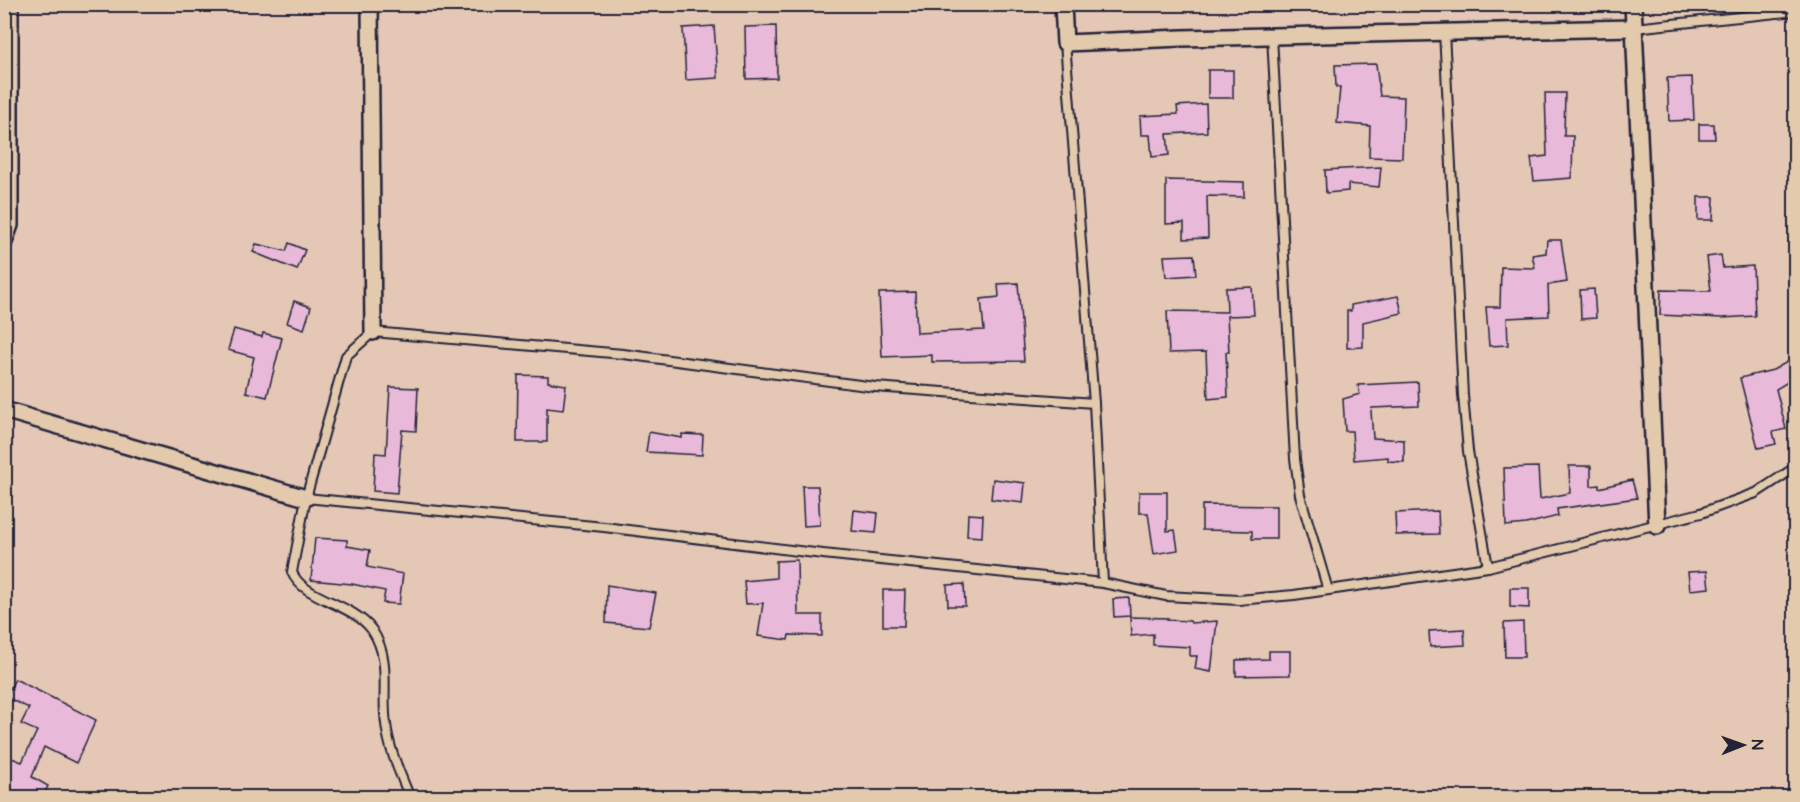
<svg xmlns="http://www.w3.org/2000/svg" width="1800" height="802" viewBox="0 0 1800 802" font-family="'Architects Daughter',sans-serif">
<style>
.building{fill:#e9b9da;stroke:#22223b;stroke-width:1.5}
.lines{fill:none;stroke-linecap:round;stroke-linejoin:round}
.lane-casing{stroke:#22223b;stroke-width:12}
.street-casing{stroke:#22223b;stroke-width:20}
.lane{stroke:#e4caac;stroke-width:8}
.street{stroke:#e4caac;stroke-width:15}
</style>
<rect width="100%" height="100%" fill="#e5c7b5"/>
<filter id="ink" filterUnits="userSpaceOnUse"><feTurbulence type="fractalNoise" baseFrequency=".0167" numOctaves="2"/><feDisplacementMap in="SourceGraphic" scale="12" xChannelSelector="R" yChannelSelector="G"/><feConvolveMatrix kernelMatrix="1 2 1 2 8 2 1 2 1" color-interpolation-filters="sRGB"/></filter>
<g filter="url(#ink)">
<g class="building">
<path d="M714 26 718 78 686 80 683 28Z"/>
<path d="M776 26 777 78 746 79 745 27Z"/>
<path d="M1376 64 1380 96 1404 97 1402 158 1369 157 1370 126 1337 123 1340 87H1336L1335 65Z"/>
<rect x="1208" y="70" width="25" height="28"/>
<path d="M1692 77 1694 120 1669 121 1667 78Z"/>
<path d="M1545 93H1565L1564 136H1573L1572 178 1534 181 1531 158 1547 156Z"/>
<path d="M1206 104 1207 132 1167 134 1169 155 1152 157 1150 135H1141L1140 116 1178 114 1177 106Z"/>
<path d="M1699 124H1714L1715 139H1699Z"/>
<path d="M1381 167 1379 187 1348 184V191L1326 193 1325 170Z"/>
<path d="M1166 180 1244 182V197L1207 196 1208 238 1184 239V223L1166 224Z"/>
<path d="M1698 197H1714L1713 220H1698Z"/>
<path d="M1547 240H1561L1567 282 1548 285 1549 316 1507 318 1508 345 1489 346 1486 307H1500L1501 267 1535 268 1532 255 1546 253Z"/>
<path d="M289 243 305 250 297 270 253 252 256 244 286 251Z"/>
<path d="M1194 255 1196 275 1166 277 1164 256Z"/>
<path d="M1721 255 1723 268 1753 266 1755 316 1722 318 1660 315 1661 290 1711 291 1707 257Z"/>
<path d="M1018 283 1024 361 932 362V355L882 357 879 293 915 292 917 333 984 330 981 299 999 297 998 284Z"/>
<path d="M1252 287 1254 315 1227 316 1229 352H1226L1228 397 1208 399 1206 352 1169 353 1167 311 1227 312 1226 288Z"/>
<path d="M1594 289 1596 318 1581 319 1580 290Z"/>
<path d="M1398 296 1402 313 1363 322V347L1347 348V311H1351V305Z"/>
<path d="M294 301 311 307 304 329 287 323Z"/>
<path d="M234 329 262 337 263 333 282 338 267 397 246 392 254 357 228 350Z"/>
<path d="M1796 357V377L1776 389 1786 429 1773 432 1776 444 1758 448 1740 378 1773 370Z"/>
<path d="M518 375 548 376V382L566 385 563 410 547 408V442H517Z"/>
<path d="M1418 382 1419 406 1372 408 1371 411 1373 438 1404 440V462L1388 461V457L1354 460 1352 431H1345L1343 399 1360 394 1358 385Z"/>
<path d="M390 387 418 388 416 431 402 430 397 493 373 491 375 453 386 454Z"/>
<path d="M649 432 682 438V434L703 435 702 455 646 452Z"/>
<path d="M1569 466H1591V486L1599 485V488L1632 480 1637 498 1557 509 1558 516 1526 524 1506 526 1504 468 1538 467 1540 499 1570 493Z"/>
<path d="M993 479 1025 483 1023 503 991 499Z"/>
<path d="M802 486H818L820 525 804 526Z"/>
<path d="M1139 492H1167V531L1175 530 1178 550 1154 554 1148 513H1139Z"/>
<path d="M1202 505 1276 506V539H1252V531L1202 530Z"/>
<path d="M854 510 878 513 876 533 852 531Z"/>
<path d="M1438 511 1439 534 1396 535 1395 513Z"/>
<path d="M968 514 983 515 982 537 967 536Z"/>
<path d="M315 538 347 540V546L370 550 367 567 403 574 399 604 383 603 385 591 352 584 311 580Z"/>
<path d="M797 560 798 615H822V636L789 635 788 640 758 636 763 603 746 604 744 581 776 578V561Z"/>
<path d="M1707 571 1709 588 1690 590 1688 572Z"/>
<path d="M964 584 965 606H948L947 585Z"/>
<path d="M607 585 656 593 649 627 606 623Z"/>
<path d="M1510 588H1529V608L1510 607Z"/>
<path d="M883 590H905L904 626H883Z"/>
<path d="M1129 598 1130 616 1114 617 1113 599Z"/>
<path d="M1130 617 1168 618 1167 620 1190 621 1191 623 1217 621 1211 672 1195 669 1197 656H1190V647L1153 645V634L1131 636Z"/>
<path d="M1523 622 1524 657H1505L1504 623Z"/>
<path d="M1464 629 1465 645 1430 647 1429 631Z"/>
<path d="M1269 651H1290V675L1236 676V660L1269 659Z"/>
<path d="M15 679 96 720 76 763 44 747 32 777 48 786 42 798H11L4 795V755L22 762 37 731 21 724 29 708 6 697Z"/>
</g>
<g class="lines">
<defs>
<g id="lane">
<path d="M1634 28 1796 11"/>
<path d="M1444 32 1463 395 1468 451 1488 567"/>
<path d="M1272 36 1295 459 1300 495 1328 590"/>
<path d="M1065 43 1094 403 1103 583"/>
<path d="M306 498 604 527 823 554 1103 583 1166 596 1239 600 1294 595 1488 567 1701 513 1756 493 1796 467"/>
<path d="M410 798C400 773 389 750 386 724 381 691 392 660 372 630 353 603 302 599 292 572L306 498 346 356 373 332 623 354 875 387 1094 403"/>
</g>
<g id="street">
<path d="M370 4 373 332"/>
<path d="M1063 4 1065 43 1182 38 1634 28"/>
<path d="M1633 4 1657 526"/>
<path d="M4 242 10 225V4"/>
<path d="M4 410 306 498"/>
</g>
</defs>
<use href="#lane" class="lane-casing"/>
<use href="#street" class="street-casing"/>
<use href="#lane" class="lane"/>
<use href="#street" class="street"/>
</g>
</g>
<rect width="1800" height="802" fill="none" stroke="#e4caac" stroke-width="24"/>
<rect x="12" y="12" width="1776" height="778" fill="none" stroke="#22223b" stroke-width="2" filter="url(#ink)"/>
<g transform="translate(1743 745) rotate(89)" stroke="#e4caac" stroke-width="4.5" paint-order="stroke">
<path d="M0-4.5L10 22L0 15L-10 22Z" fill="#22223b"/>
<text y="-9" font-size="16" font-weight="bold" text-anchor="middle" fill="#22223b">N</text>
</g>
</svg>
